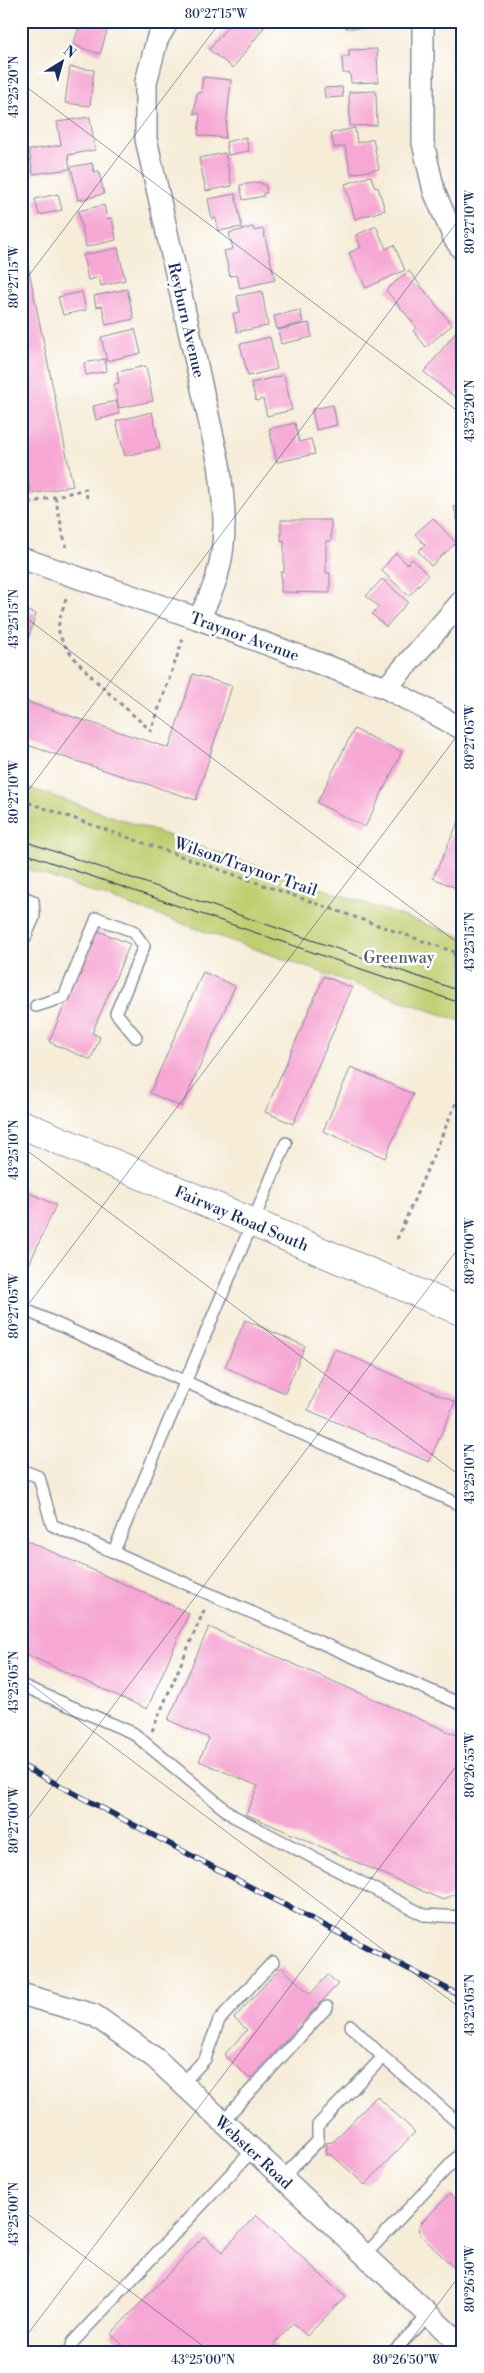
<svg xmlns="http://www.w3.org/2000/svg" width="484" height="2373" font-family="'Libre Bodoni',serif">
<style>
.green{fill:#c1ce70;stroke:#6e7e67}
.building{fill:#f6a7d3}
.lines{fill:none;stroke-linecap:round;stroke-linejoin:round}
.lane-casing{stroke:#888e9b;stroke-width:14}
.street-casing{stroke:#888e9b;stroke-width:24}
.secondary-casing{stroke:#888e9b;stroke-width:30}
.path{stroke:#888e9b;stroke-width:3;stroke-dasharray:4 4;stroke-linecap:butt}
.lane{stroke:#fff;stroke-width:11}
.street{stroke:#fff;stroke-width:21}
.secondary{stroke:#fff;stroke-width:28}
.tram{stroke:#1b2f5e;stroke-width:1}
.rail-casing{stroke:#1b2f5e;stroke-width:5.5}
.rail{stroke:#fff;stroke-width:4;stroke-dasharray:11;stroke-linecap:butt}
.ticks{fill:none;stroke:#1b2f5e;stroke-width:1;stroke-opacity:0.45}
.labels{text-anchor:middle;stroke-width:5;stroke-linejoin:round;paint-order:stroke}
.street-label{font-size:16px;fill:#1b2f5e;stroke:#fff}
.park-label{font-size:16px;fill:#4d5f63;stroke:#fff}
.neatline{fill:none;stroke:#1b2f5e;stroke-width:2}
.ticks-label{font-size:12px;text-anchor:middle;fill:#1b2f5e}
</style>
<rect width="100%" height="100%" fill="#fff"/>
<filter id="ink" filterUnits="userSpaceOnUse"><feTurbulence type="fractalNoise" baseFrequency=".02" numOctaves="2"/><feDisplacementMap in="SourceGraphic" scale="10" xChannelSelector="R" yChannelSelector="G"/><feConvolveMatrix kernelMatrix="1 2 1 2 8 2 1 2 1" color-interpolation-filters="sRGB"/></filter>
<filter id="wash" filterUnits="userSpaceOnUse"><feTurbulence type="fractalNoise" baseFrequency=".0096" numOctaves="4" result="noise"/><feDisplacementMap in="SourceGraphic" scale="20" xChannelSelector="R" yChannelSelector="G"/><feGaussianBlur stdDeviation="1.12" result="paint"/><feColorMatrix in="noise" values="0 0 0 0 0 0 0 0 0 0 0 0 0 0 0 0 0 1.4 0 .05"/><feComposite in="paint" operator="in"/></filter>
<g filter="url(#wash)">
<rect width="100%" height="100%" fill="#f6ecd8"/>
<path class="green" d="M 21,785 L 463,937 L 463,1022 L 21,867 Z"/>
<g id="blocks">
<path class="building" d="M 81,21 L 110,21 L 100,54 L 73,45 Z
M 232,21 L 259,21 L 265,26 L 233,68 L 209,50 Z
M 346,21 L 372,21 L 372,28 L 346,28 Z
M 377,49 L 378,82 L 351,83 L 350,73 L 343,73 L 342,57 L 349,57 L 349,50 Z
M 70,67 L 94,70 L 90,106 L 65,103 Z
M 203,77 L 231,80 L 225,138 L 198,135 L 200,114 L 194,114 L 197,92 L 201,93 Z
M 342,87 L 343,97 L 325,98 L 324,88 Z
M 376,91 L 377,125 L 350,126 L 349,92 Z
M 90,117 L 95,150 L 68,155 L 70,169 L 33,174 L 29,150 L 61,145 L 57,122 Z
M 355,128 L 357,143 L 373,139 L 379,169 L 351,174 L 345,146 L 334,148 L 331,133 Z
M 246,137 L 249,151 L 228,155 L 226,142 Z
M 225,153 L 232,186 L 206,191 L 199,158 Z
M 92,163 L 94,172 L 99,171 L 104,194 L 78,200 L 71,167 Z
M 371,176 L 375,188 L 378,187 L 385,210 L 355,219 L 345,184 Z
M 260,182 L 261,184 L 265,184 L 267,193 L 263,193 L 264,196 L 243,200 L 240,185 Z
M 58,194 L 62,210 L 39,215 L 35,199 Z
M 235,194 L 242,227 L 218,231 L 216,218 L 212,219 L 208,199 Z
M 104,205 L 107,219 L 112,218 L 116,240 L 86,247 L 78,211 Z
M 376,226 L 386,249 L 394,245 L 405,270 L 366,288 L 349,253 L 361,247 L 356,235 Z
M 253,227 L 254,231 L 263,229 L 275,280 L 240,288 L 237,275 L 230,276 L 224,251 L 233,249 L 229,233 Z
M 118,248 L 125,280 L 101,286 L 99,277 L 88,280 L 83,255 Z
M 28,266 L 73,486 L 31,494 L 21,449 L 21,267 Z
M 409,271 L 452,325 L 426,347 L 413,331 L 417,328 L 386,290 Z
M 127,289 L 134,319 L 106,325 L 102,306 L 96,307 L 94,296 Z
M 262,291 L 268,326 L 237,332 L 233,313 L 240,312 L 237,296 Z
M 82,292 L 86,310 L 63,315 L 58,297 Z
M 300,310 L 303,323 L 277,329 L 274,316 Z
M 309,323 L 312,337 L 281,344 L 278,330 Z
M 135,329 L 141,353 L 107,361 L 101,337 Z
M 456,332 L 463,337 L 463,360 L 461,363 L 463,364 L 463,388 L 455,397 L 424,372 Z
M 270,337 L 277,369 L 248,376 L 240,344 Z
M 105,359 L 107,371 L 86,375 L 84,363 Z
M 146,366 L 153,401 L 119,408 L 114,384 L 119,383 L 117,372 Z
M 284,375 L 292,410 L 267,416 L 263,399 L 256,401 L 251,383 Z
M 116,401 L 119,414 L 96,420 L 93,406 Z
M 333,405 L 337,425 L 316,430 L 312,409 Z
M 152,412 L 160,448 L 125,456 L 116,421 Z
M 295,423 L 299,442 L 311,439 L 315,454 L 277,462 L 269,429 Z
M 463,505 L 463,537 L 462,537 L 454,507 Z
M 433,518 L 456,543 L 431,566 L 418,551 L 425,545 L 415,534 Z
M 281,520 L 331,520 L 331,541 L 326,541 L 326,573 L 330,573 L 330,593 L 281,592 L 281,572 L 284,572 L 284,540 L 281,541 Z
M 396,553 L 407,564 L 412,559 L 428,575 L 409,596 L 381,570 Z
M 382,579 L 408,602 L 386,627 L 372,614 L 379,607 L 366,596 Z
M 21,609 L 36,614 L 22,659 L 21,659 Z
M 193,674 L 232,686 L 196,800 L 21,743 L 21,700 L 169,748 Z
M 354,729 L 402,752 L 365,827 L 317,803 Z
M 463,812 L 463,891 L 433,878 Z
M 96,930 L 130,944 L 92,1033 L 100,1037 L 91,1060 L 49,1042 Z
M 203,972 L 235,986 L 182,1107 L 150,1093 Z
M 324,976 L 352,988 L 293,1124 L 265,1112 Z
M 351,1067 L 413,1094 L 385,1158 L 323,1131 Z
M 21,1189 L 56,1205 L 21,1282 Z
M 245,1320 L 305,1346 L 285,1393 L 225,1367 Z
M 335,1349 L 455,1402 L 429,1462 L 308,1410 Z
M 21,1538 L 189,1613 L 147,1709 L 21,1652 Z
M 209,1627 L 463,1738 L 463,1890 L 443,1900 L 246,1814 L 258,1786 L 199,1761 L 209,1738 L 168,1720 Z
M 281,1967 L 310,1994 L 328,1975 L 338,1984 L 250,2079 L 224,2055 L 247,2030 L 234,2018 Z
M 377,2096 L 415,2132 L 365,2185 L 332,2155 L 327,2155 L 326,2143 L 333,2142 Z
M 450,2194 L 463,2207 L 463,2276 L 420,2235 L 419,2225 Z
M 256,2215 L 345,2297 L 307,2336 L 293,2323 L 274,2344 L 282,2352 L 130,2352 L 111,2334 L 204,2236 L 222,2252 Z"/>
</g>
</g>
<g filter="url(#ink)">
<use href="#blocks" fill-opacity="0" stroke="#888e9b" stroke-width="1"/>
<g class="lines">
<g class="lane-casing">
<path id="lane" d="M 21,896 L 33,901 L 34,917 L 21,947
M 36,1006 L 64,997 L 97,918 L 133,931 L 144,946 L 116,1013 L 136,1037
M 21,1308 L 463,1506
M 21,1470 L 39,1477 L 52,1525 L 463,1705
M 114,1551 L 286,1143
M 21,1685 L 133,1733 L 233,1816 L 424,1915 L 463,1917
M 351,2026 L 383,2057
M 182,2084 L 205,2059 L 219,2020 L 273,1962
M 222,2122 L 327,2007
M 282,2178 L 318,2141 L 318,2125 L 383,2057 L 463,2127
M 21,2247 L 21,2251
M 365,2255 L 463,2151
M 70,2352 L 73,2342 L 252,2151
M 393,2352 L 429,2315"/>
</g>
<g class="street-casing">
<path id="street" d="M 168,21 L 157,40 L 146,82 L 146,139 L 219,464 C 224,501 228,539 217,576 C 213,591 205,605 199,619
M 423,21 L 423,143 L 434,191 L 454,238 L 463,251
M 21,558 L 199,619 L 386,688 L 463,729
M 386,688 L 463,600
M 21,1994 L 94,2015 L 155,2058 L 463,2347"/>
</g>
<g class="secondary-casing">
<path id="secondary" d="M 21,1124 L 463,1312"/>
</g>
<path class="path" d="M 55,497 L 66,547
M 21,505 L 86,489 L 87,499
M 66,599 C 63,609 57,622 59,632 C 64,658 130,711 151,731 L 183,639
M 21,800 L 463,955
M 454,952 L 455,962 L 463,965
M 397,1239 L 463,1087
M 152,1731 L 205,1608"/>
<use href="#lane" class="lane"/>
<use href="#street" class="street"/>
<use href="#secondary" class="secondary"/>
<path class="tram" d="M 21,840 L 463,992
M 21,852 L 463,1004"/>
<g class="rail-casing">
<path id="rail" d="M 21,1765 L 275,1900 L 463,1997"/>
</g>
<use href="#rail" class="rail"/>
</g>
</g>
<path class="ticks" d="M 21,83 L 463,415M 21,286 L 221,21M 21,614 L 463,947M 21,800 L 463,214M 21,1146 L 463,1478M 21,1314 L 463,728M 21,1677 L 463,2010M 21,1828 L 463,1242M 21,2209 L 211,2352M 21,2343 L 463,1757M 402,2352 L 463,2271"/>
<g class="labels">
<g class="street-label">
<text transform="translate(187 320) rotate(77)" y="6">Reyburn Avenue</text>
<text transform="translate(245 636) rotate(20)" y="6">Traynor Avenue</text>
<text transform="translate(246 866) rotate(19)" y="6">Wilson/Traynor Trail</text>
<text transform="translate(242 1218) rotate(23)" y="6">Fairway Road South</text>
<text transform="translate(254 2152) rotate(43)" y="6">Webster Road</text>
</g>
<g class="park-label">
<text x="399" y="963">Greenway</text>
</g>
</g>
<rect width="484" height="2373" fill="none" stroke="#fff" stroke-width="55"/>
<g transform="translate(62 62) rotate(37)" stroke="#ffffff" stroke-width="4" paint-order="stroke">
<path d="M0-4L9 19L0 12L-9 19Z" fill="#1b2f5e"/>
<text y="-8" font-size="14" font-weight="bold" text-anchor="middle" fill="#1b2f5e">N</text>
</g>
<rect x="28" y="28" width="428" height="2318" class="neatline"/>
<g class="ticks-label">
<text x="216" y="18">80°27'15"W</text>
<text transform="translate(14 87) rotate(-90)" y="4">43°25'20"N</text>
<text transform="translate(470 222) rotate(-90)" y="4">80°27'10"W</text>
<text transform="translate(14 277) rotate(-90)" y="4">80°27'15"W</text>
<text transform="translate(470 411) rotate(-90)" y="4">43°25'20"N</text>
<text transform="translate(14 619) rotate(-90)" y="4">43°25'15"N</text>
<text transform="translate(470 737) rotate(-90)" y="4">80°27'05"W</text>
<text transform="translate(14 792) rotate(-90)" y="4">80°27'10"W</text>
<text transform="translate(470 942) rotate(-90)" y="4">43°25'15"N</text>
<text transform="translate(14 1150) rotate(-90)" y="4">43°25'10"N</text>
<text transform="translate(470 1251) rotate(-90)" y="4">80°27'00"W</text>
<text transform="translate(14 1306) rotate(-90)" y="4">80°27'05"W</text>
<text transform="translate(470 1474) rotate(-90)" y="4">43°25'10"N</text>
<text transform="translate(14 1682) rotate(-90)" y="4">43°25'05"N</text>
<text transform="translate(470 1765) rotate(-90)" y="4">80°26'55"W</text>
<text transform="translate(14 1820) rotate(-90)" y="4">80°27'00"W</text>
<text transform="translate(470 2005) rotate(-90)" y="4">43°25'05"N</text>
<text transform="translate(14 2214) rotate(-90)" y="4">43°25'00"N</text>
<text transform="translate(470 2279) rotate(-90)" y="4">80°26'50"W</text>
<text x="203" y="2364">43°25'00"N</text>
<text x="406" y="2364">80°26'50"W</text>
</g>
</svg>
